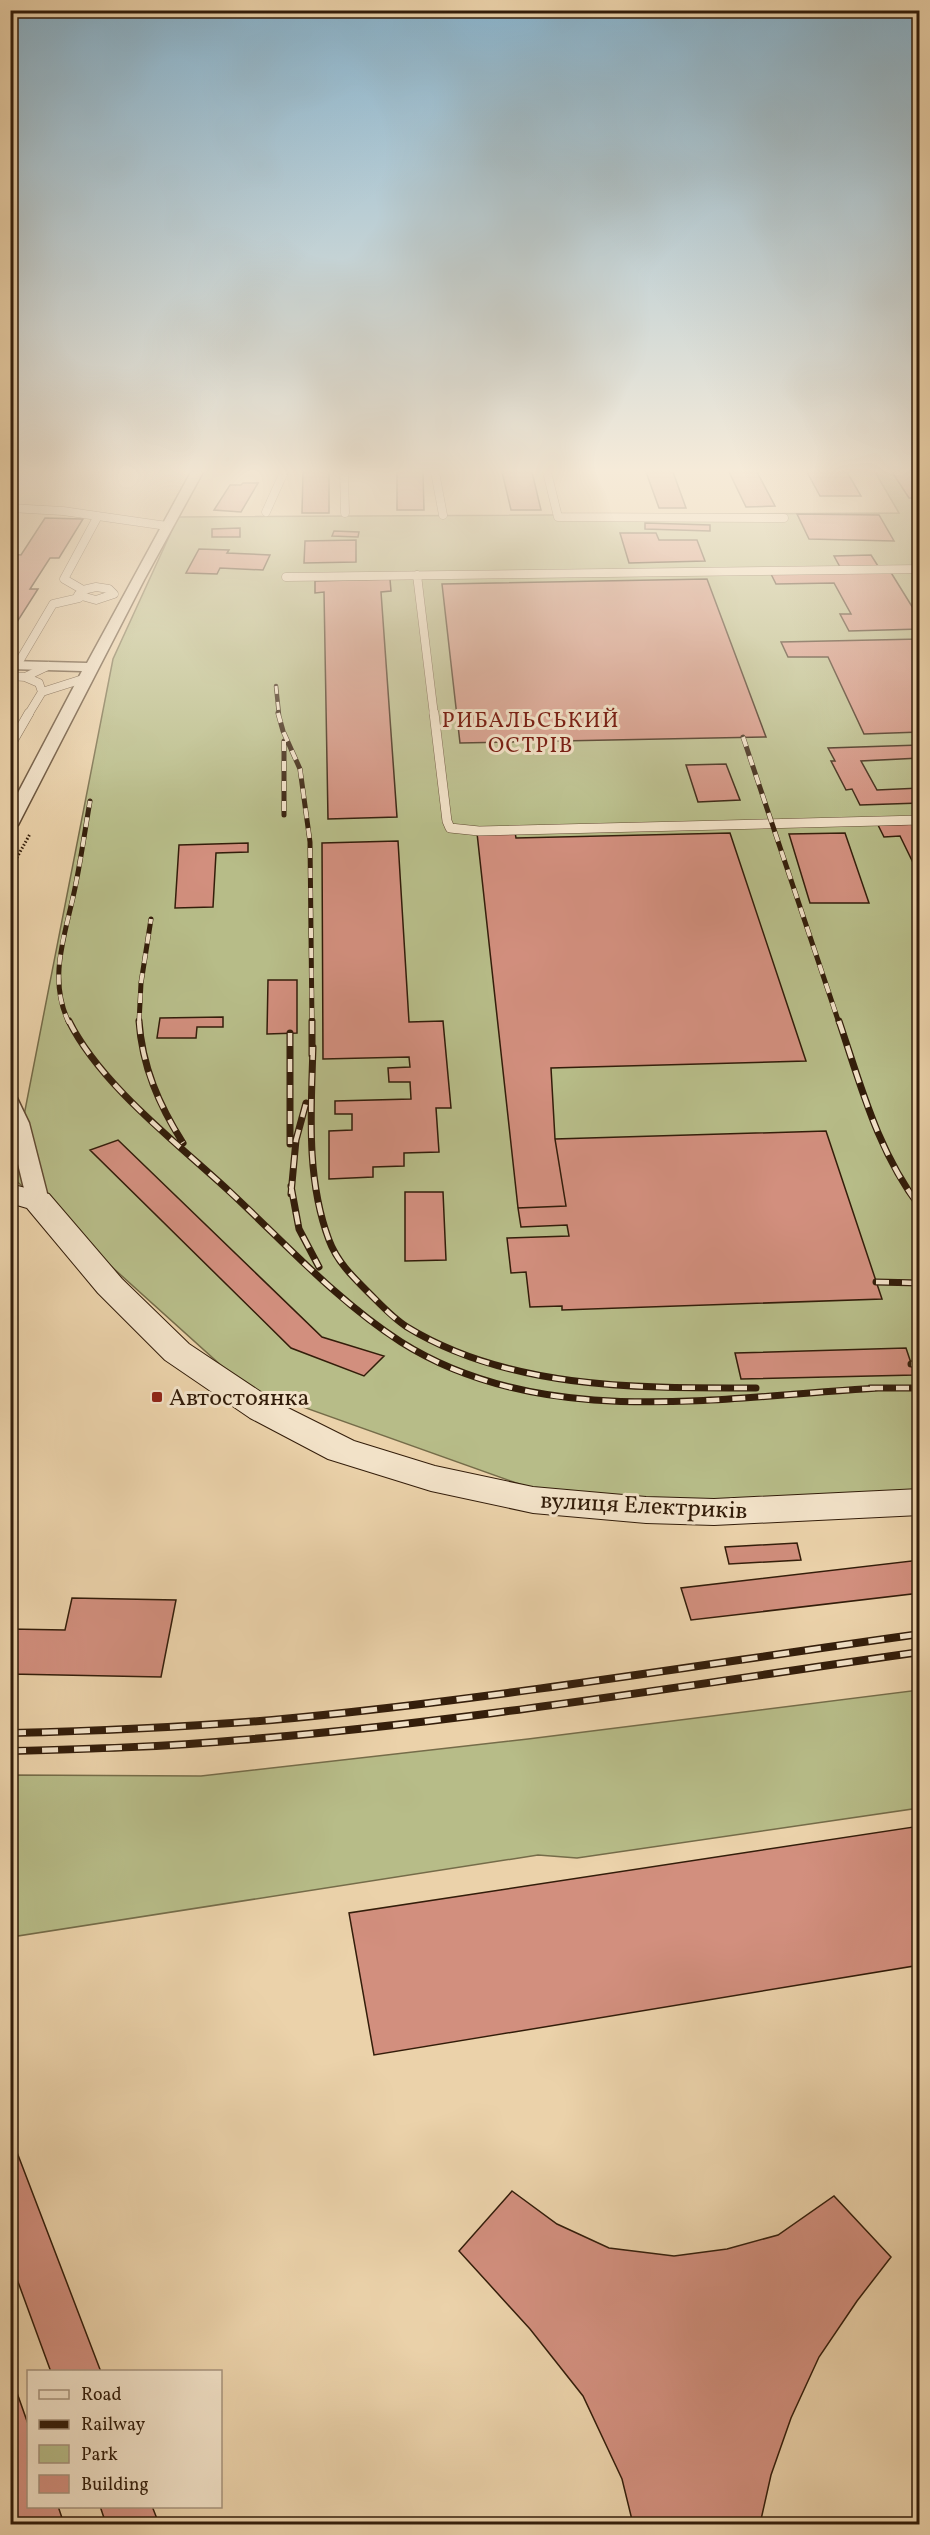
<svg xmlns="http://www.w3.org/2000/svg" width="930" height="2535" font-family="Vollkorn,serif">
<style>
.green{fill:#b7bc88;stroke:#756c49;stroke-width:1.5}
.building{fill:#d28f7e;stroke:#331d0a;stroke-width:1.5}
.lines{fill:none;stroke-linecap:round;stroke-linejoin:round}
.lane-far1-casing{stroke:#614a32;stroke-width:9}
.lane-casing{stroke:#614a32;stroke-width:10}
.street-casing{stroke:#614a32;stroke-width:3}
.secondary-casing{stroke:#331d0a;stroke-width:2}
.path{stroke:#331d0a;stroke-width:3;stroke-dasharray:1.5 2;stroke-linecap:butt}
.lane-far1{stroke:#f2e2c8;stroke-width:8}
.lane{stroke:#f2e2c8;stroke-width:9}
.street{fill:#f2e2c8;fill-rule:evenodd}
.secondary{fill:#f2e2c8;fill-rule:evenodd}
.rail-far3-casing{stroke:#331d0a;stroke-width:4.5}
.rail-far2-casing{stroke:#331d0a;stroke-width:5}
.rail-far1-casing{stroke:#331d0a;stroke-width:7}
.rail-casing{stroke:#331d0a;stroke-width:8}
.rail-far3{stroke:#f2e2c8;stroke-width:3;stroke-dasharray:8;stroke-linecap:butt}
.rail-far2{stroke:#f2e2c8;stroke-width:4;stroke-dasharray:10;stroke-linecap:butt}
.rail-far1{stroke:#f2e2c8;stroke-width:4.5;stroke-dasharray:13;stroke-linecap:butt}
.rail{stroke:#f2e2c8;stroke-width:5;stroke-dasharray:16;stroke-linecap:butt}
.poi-dot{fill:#8f2418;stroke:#f2e2c8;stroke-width:2}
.labels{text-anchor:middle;stroke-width:6;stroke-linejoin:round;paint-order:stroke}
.far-quarter-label{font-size:22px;letter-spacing:1.5px;fill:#7a1f14;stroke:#f2e2c8}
.poi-label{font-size:24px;fill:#331d0a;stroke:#f2e2c8;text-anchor:start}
.street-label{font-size:24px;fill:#331d0a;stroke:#f2e2c8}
</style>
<rect width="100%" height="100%" fill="#ebd2aa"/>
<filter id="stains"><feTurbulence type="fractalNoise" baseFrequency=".00333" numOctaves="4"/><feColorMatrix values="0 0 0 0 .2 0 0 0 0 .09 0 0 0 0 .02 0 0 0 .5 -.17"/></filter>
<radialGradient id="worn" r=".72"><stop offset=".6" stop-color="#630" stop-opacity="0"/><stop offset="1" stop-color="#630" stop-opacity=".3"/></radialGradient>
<path class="green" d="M 875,472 L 919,472 L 919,1498 L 581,1506 L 244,1386 L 12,1177 L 113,659 L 178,517 L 899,513 Z
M 919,1690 L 919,1808 L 577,1858 L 538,1855 L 11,1937 L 11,1775 L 201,1776 L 528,1739 Z"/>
<path class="building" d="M 303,472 L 329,472 L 329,513 L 302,513 Z
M 397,472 L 423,472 L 424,510 L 397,510 Z
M 502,472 L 532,472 L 541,510 L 511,510 Z
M 646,472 L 673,472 L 686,508 L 659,508 Z
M 729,472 L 757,472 L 775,506 L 746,507 Z
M 807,472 L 847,472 L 861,496 L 820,496 Z
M 892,472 L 920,472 L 920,498 L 909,498 Z
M 243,483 L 258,483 L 241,512 L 214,510 L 230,485 L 241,485 Z
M 797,514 L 879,515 L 894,541 L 809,539 Z
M 45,518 L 83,519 L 59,558 L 50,558 L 30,589 L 38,589 L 10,633 L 10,554 L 21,555 Z
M 645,523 L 710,525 L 710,531 L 645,529 Z
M 240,528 L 240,537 L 212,537 L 212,529 Z
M 334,531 L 359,532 L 358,537 L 332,536 Z
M 620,533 L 656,533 L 659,540 L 697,540 L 705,561 L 629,563 Z
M 356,540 L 356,562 L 304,563 L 305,541 Z
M 199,549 L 229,550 L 227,553 L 270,555 L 263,570 L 220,568 L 217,574 L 186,573 Z
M 871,555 L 878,566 L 840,567 L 834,556 Z
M 890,571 L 916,613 L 920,613 L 920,629 L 849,631 L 840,614 L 851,614 L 834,583 L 776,584 L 771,574 Z
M 390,579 L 391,591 L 381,592 L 397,817 L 328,819 L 324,592 L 315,593 L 315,581 Z
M 707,579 L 766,737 L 460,743 L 442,584 Z
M 920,639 L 920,732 L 864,734 L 828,657 L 788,657 L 781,642 Z
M 920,745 L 920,758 L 861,761 L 877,790 L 920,788 L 920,803 L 860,805 L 852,789 L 846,790 L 831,761 L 835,761 L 828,748 Z
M 726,764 L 740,800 L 698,802 L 686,765 Z
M 920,824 L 920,877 L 900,836 L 884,837 L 878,825 Z
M 515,832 L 516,838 L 730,833 L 806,1061 L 551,1068 L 555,1139 L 566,1206 L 518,1208 L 477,833 Z
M 845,833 L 869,903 L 810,903 L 789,834 Z
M 398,841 L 409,1022 L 443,1021 L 451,1108 L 436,1108 L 439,1152 L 404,1153 L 404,1166 L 373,1167 L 373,1177 L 329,1179 L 329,1131 L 352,1130 L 352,1114 L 335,1114 L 335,1101 L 411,1099 L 410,1082 L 389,1082 L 388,1068 L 410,1067 L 409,1057 L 323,1059 L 322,843 Z
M 248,843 L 248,852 L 216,853 L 213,907 L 175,908 L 179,845 Z
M 268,980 L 297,980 L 297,1033 L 267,1034 Z
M 223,1017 L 223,1027 L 197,1027 L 196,1038 L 157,1038 L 160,1018 Z
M 826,1131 L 882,1299 L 562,1310 L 562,1306 L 530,1307 L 526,1272 L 511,1273 L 507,1238 L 569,1236 L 567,1225 L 521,1227 L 518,1208 L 566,1206 L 555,1139 Z
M 118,1140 L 322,1337 L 384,1356 L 364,1376 L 291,1348 L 90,1150 Z
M 405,1192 L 443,1192 L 446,1260 L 405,1261 Z
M 906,1348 L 915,1375 L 741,1379 L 735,1353 Z
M 797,1543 L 801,1560 L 729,1564 L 725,1547 Z
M 920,1560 L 920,1593 L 691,1620 L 681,1588 Z
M 72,1598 L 176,1600 L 161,1677 L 10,1674 L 10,1629 L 65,1630 Z
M 920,1826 L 920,1965 L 374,2055 L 349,1913 Z
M 10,2134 L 101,2372 L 51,2372 L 10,2260 Z
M 512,2191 L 557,2224 L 609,2248 L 674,2256 L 727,2249 L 778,2235 L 834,2196 L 891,2257 L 857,2301 L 819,2357 L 791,2418 L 771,2475 L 760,2524 L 633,2524 L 622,2479 L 583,2396 L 530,2329 L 459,2251 Z
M 10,2373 L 28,2424 L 28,2506 L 58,2506 L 64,2524 L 15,2524 L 10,2512 Z
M 100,2506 L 152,2506 L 159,2524 L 106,2524 Z"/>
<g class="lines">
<g class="lane-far1-casing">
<path id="lane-far1" d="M 344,472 L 345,513
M 435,472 L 443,515
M 547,472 L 558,517 L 784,518
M 10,508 L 63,511 L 167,526
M 266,512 L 284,472
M 417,575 L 434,715
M 286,577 L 920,569
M 96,587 L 109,589 L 114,594 L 96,600 L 78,595 L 83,590 Z
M 83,590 L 64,579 L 98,516
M 17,665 L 53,604 L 79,598
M 10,676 L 25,677
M 42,692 L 86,678
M 28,715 L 42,692 L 39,683 L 25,677 L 48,666"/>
</g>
<g class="lane-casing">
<path id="lane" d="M 434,713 L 447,821 L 450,828 L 479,831 L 920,820
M 10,746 L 29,713"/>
</g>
<g class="street-casing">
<path id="street" d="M 191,472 L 203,472 L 144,580 L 18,825 L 10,830 L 10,808 L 82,671 L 10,669 L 10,661 L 87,663 Z
M 10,1096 L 17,1098 L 29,1123 L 49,1201 L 46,1206 L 38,1207 L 30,1206 L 27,1201 L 10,1131 Z"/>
</g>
<g class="secondary-casing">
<path id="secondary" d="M 10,1184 L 49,1194 L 122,1279 L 189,1344 L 276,1402 L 354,1441 L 435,1466 L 533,1487 L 646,1497 L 714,1499 L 920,1489 L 920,1515 L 714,1525 L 646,1523 L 533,1513 L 431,1491 L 328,1459 L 250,1418 L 165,1360 L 98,1293 L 27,1208 L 10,1203 Z"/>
</g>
<path class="path" d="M 10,870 L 30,834"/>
<use href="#lane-far1" class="lane-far1"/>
<use href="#lane" class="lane"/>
<use href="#street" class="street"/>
<use href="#secondary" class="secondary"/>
<g class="rail-far3-casing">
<path id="rail-far3" d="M 276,686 L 279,715"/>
</g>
<g class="rail-far2-casing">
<path id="rail-far2" d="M 278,713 L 283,731 L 300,769 L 310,842 L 312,1023
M 743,737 L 839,1023
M 284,741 L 284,815
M 69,1023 C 47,978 66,933 75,888 C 81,859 85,830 90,801
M 139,1023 L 141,983 L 151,919"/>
</g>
<g class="rail-far1-casing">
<path id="rail-far1" d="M 69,1021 C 100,1084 177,1143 229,1191 C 284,1242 337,1301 401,1342 C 542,1431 721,1397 878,1388
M 139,1021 C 142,1066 159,1105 183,1143
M 312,1021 L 312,1055
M 839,1021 C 861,1086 878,1152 920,1207
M 290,1033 L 290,1144
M 313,1047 C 311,1111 306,1179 329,1240 C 337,1262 354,1278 370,1294 C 382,1306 393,1318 407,1327 C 510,1390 640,1388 756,1388
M 291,1186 L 299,1229 L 319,1267
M 291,1194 L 296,1140 L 306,1103
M 876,1282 L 920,1283
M 911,1364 L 920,1364
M 870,1388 L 920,1388"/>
</g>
<g class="rail-casing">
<path id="rail" d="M 10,1733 C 97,1731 185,1727 272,1720 C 489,1700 704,1664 920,1634
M 10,1751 C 87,1749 163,1747 240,1740 C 468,1722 694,1684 920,1652"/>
</g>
<use href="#rail-far3" class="rail-far3"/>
<use href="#rail-far2" class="rail-far2"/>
<use href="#rail-far1" class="rail-far1"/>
<use href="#rail" class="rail"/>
</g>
<linearGradient id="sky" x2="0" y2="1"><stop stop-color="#88b5d0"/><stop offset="0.57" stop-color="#f6ebd9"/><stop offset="1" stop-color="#f6ebd9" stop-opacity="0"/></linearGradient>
<rect width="930" height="826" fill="url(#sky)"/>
<rect class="poi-dot" x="151" y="1391" width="12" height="12" rx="3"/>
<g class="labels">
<g class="far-quarter-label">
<text x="531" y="727">РИБАЛЬСЬКИЙ<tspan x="531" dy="25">ОСТРІВ</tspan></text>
</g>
<g class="poi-label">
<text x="169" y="1405">Автостоянка</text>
</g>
<g class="street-label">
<text transform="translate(644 1505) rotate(3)" y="8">вулиця Електриків</text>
</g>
</g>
<rect width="930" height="2535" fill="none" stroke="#ebd2aa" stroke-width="36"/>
<rect x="12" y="12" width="906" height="2511" fill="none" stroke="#331d0a" stroke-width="3"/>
<rect x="18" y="18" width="894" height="2499" fill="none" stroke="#331d0a" stroke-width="1.5"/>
<rect x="27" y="2370" width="195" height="138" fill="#f2e2c8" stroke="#a6937c" stroke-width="1.5"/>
<rect x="39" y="2390" width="30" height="9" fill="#f2e2c8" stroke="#a6937c" stroke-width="1.5"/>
<text x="81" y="2400" font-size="18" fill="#331d0a">Road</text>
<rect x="39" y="2420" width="30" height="9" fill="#331d0a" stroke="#a6937c" stroke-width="1.5"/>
<text x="81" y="2430" font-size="18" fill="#331d0a">Railway</text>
<rect x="39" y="2445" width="30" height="18" fill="#b7bc88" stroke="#a6937c" stroke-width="1.5"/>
<text x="81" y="2460" font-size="18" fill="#331d0a">Park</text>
<rect x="39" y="2475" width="30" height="18" fill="#d28f7e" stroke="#a6937c" stroke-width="1.5"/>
<text x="81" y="2490" font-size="18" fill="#331d0a">Building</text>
<rect width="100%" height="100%" filter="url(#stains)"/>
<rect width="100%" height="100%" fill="url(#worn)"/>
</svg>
